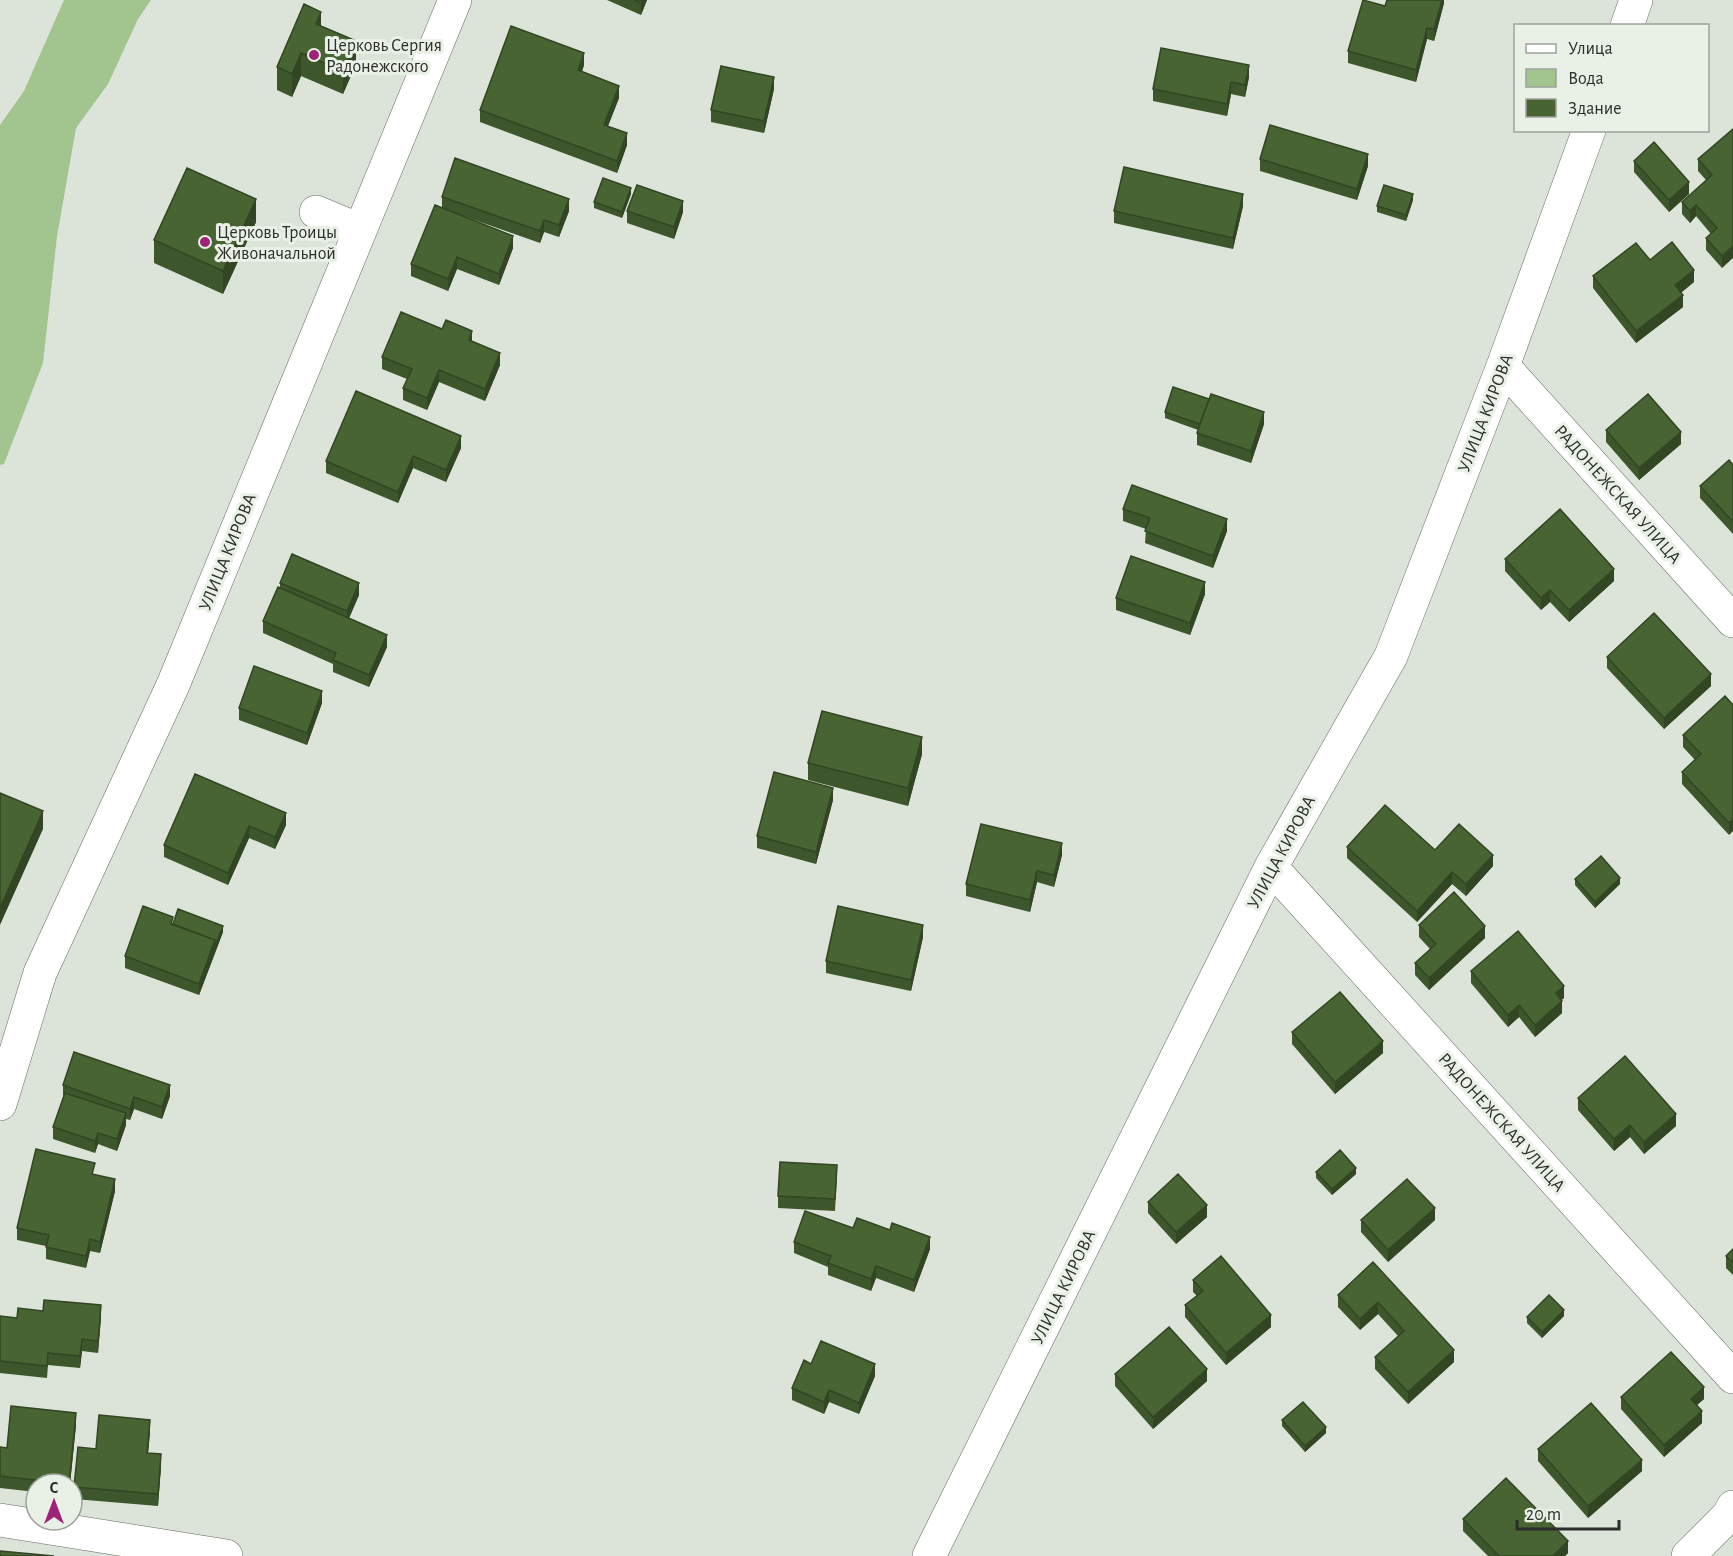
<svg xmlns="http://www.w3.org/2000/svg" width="1733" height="1556" font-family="'Alegreya Sans',sans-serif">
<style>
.water{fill:#a2c48e}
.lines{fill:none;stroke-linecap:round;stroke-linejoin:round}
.minor-casing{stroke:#666c63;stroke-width:34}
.minor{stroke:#fff;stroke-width:33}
.wall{fill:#3d562b}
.shaded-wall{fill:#324623}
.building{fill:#476432;stroke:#324623;stroke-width:1.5}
.poi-dot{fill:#9e2277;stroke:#e9f0e6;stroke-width:2}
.labels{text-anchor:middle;stroke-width:6;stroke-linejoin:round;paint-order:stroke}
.poi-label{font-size:18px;fill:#2c2e2b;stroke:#e9f0e6;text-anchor:start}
.street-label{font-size:18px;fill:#2c2e2b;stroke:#e9f0e6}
</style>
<rect width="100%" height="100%" fill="#dce3d8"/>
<path class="water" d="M 64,0 L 151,0 L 138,19 L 108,84 L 76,128 L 57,236 L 43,363 L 4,464 L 0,465 L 0,125 L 24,91 Z"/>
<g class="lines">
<g class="minor-casing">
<path id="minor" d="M 1627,26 L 1636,0
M 316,212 L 359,230
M 1503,366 L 1733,621
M 1271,867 L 1733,1377
M 0,1104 L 40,973 L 173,685 L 455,0
M 0,1520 L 226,1556
M 929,1556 L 1271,867 L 1391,656 L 1503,366 L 1589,130
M 1688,1556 L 1729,1515 L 1733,1507"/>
</g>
<use href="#minor" class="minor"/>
</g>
<path class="wall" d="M 607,0 L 647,0 L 641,15 Z
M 1444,0 L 1444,3 L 1434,41 L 1427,39 L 1416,82 L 1348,63 L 1348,51 L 1385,6 Z
M 321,26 L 356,64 L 343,94 L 301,76 L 292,97 L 277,90 L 277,67 Z
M 584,65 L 582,72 L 619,98 L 608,126 L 627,145 L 617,173 L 480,122 L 480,110 Z
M 1249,77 L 1245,97 L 1231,94 L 1227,116 L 1153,101 L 1153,89 Z
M 774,89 L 764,133 L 711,122 L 711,110 Z
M 1733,129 L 1722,268 L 1706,250 L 1706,238 L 1711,234 L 1696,216 L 1690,223 L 1682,214 L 1682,202 L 1706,180 L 1698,171 L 1698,159 Z
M 1260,159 L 1368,166 L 1357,200 L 1260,171 Z
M 1634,161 L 1689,194 L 1669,212 L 1634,172 Z
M 631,194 L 622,218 L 594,208 L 594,202 Z
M 442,197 L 569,211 L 559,237 L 544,232 L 540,243 L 452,212 L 513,248 L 499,285 L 457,269 L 448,291 L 411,276 L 411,264 L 442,208 Z
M 1413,200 L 1406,221 L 1377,212 L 1377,206 Z
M 1243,206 L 1233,249 L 1114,223 L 1114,211 Z
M 627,211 L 683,212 L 674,239 L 627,223 Z
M 256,222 L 223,294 L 154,263 L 154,240 Z
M 1650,260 L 1694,282 L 1681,293 L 1683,307 L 1636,343 L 1593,288 L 1593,276 Z
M 472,342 L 500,365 L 485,401 L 439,382 L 427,410 L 403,400 L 403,388 L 407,379 L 382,369 L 382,357 Z
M 1165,412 L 1264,424 L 1251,463 L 1197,445 L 1197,433 L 1198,430 L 1165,418 Z
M 1606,430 L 1681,444 L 1639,480 L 1606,442 Z
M 461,448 L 446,482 L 413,468 L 398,503 L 326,473 L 326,461 Z
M 1733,465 L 1733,534 L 1700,498 L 1700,486 Z
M 1123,509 L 1227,531 L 1213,568 L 1145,543 L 1146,529 L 1123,521 Z
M 1505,559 L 1614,581 L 1569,622 L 1550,602 L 1541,610 L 1505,571 Z
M 280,583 L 359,595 L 349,618 L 387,647 L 369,687 L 333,672 L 333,664 L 263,633 L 263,621 L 280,588 Z
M 1205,594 L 1190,635 L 1116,610 L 1116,598 Z
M 1607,657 L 1711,686 L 1664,729 L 1607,668 Z
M 322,703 L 307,745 L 239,720 L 239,708 Z
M 1733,705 L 1729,835 L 1682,784 L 1682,772 L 1695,760 L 1683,747 L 1683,735 Z
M 922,754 L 908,806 L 808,780 L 808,763 Z
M 833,800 L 816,864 L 757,848 L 757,836 Z
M 286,813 L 286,825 L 275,849 L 249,838 L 228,885 L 164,857 L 164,845 Z
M 1347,847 L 1435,850 L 1493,866 L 1466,896 L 1452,884 L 1417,922 L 1347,858 Z
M 1062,855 L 1054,887 L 1037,882 L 1030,912 L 966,896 L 966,884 Z
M 1575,879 L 1620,884 L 1595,908 L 1575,885 Z
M 173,923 L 223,932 L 199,995 L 125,968 L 125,956 Z
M 1419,925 L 1485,938 L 1429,990 L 1415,975 L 1415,963 L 1430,949 L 1419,937 Z
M 923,937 L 911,991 L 826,973 L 826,961 Z
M 1471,971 L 1564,998 L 1561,1000 L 1562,1013 L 1535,1037 L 1519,1017 L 1508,1027 L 1471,983 Z
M 1292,1032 L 1383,1053 L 1335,1094 L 1292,1044 Z
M 63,1085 L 170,1096 L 162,1119 L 134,1109 L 130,1120 L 126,1119 L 126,1125 L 117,1151 L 98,1144 L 95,1153 L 53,1139 L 53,1127 L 63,1097 Z
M 1578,1098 L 1676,1126 L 1644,1154 L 1630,1137 L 1614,1151 L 1578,1110 Z
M 1316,1172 L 1356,1174 L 1332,1195 L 1316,1178 Z
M 95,1174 L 115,1191 L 100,1253 L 90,1251 L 86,1268 L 46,1259 L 46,1246 L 17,1240 L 17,1228 Z
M 837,1176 L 835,1211 L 778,1208 L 778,1196 Z
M 1148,1202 L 1207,1217 L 1176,1244 L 1148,1213 Z
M 1361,1220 L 1435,1220 L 1388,1262 L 1361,1232 Z
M 853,1228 L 930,1249 L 914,1292 L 876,1278 L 871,1291 L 828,1275 L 828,1267 L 794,1253 L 794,1242 Z
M 1733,1249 L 1733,1275 L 1726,1268 L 1726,1256 Z
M 1373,1262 L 1454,1362 L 1408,1404 L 1375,1369 L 1375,1357 L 1398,1336 L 1378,1314 L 1360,1330 L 1338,1307 L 1338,1295 Z
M 1193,1280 L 1271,1327 L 1226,1365 L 1185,1317 L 1185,1305 L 1197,1296 L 1193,1292 Z
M 0,1316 L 17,1318 L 101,1317 L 98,1353 L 82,1351 L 80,1368 L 48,1365 L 47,1378 L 0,1373 Z
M 1564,1316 L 1542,1338 L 1527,1323 L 1527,1317 Z
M 811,1364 L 875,1376 L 859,1414 L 829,1402 L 824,1414 L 792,1400 L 792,1388 Z
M 1115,1374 L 1207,1381 L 1153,1429 L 1115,1386 Z
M 1621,1397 L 1704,1399 L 1697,1405 L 1702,1423 L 1664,1457 L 1621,1409 Z
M 1282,1420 L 1326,1433 L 1305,1452 L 1282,1426 Z
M 76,1425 L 70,1484 L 36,1484 L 36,1492 L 0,1488 L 0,1447 L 7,1448 Z
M 150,1432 L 148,1453 L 161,1466 L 158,1506 L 74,1499 L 74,1487 L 96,1449 Z
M 1538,1449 L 1642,1471 L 1588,1518 L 1538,1461 Z
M 1463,1519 L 1568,1553 L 1565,1556 L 1488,1556 L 1463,1531 Z"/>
<path class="shaded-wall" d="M 642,0 L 647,0 L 641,15 L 641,3 Z
M 1442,0 L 1444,0 L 1444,3 L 1434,41 L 1434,29 Z
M 321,12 L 321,34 L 316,24 Z
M 1427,28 L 1427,39 L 1416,82 L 1416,70 Z
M 356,41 L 356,64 L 343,94 L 343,71 Z
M 301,53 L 301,76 L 292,97 L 292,74 Z
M 584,53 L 584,65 L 578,82 L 578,70 Z
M 1249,65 L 1249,77 L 1245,97 L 1245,85 Z
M 774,77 L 774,89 L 764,133 L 764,121 Z
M 1231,82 L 1231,94 L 1227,116 L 1227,104 Z
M 619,86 L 619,98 L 604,136 L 604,125 Z
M 627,133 L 627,145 L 617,173 L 617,161 Z
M 1368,154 L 1368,166 L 1357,200 L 1357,189 Z
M 1689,182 L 1689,194 L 1669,212 L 1669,200 Z
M 631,188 L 631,194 L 622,218 L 622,212 Z
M 1243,194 L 1243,206 L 1233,249 L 1233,238 Z
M 1413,194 L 1413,200 L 1406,221 L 1406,215 Z
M 256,199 L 256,222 L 223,294 L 223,271 Z
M 569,199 L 569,211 L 559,237 L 559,225 Z
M 683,201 L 683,212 L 674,239 L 674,227 Z
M 1696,205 L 1696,216 L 1690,223 L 1690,211 Z
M 544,220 L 544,232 L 540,243 L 540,231 Z
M 513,236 L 513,248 L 499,285 L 499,274 Z
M 1733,246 L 1733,258 L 1722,268 L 1722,256 Z
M 457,257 L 457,269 L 448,291 L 448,279 Z
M 1694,270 L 1694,282 L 1675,297 L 1675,285 Z
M 1683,295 L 1683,307 L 1636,343 L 1636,331 Z
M 472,331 L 472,343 L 469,340 Z
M 500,353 L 500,365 L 485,401 L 485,389 Z
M 439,370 L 439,382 L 427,410 L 427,398 Z
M 1264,412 L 1264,424 L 1251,463 L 1251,451 Z
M 1681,432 L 1681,444 L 1639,480 L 1639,468 Z
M 461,436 L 461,448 L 446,482 L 446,470 Z
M 413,456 L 413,468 L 398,503 L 398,492 Z
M 1227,519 L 1227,531 L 1213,568 L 1213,556 Z
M 1614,569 L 1614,581 L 1569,622 L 1569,610 Z
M 1205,582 L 1205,594 L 1190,635 L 1190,623 Z
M 359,583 L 359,595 L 347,623 L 347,611 Z
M 1550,590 L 1550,602 L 1541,610 L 1541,598 Z
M 387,635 L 387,647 L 369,687 L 369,675 Z
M 1711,674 L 1711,686 L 1664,729 L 1664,718 Z
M 322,691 L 322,703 L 307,745 L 307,733 Z
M 922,737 L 922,754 L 908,806 L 908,788 Z
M 833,788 L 833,800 L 816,864 L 816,852 Z
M 43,811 L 43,829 L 0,925 L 0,908 Z
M 286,813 L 286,825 L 275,849 L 275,837 Z
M 1733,819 L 1733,831 L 1729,835 L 1729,823 Z
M 249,826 L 249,838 L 228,885 L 228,873 Z
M 1062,843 L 1062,855 L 1054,887 L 1054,875 Z
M 1493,855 L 1493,866 L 1466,896 L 1466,884 Z
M 1037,871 L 1037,882 L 1030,912 L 1030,900 Z
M 1452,872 L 1452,884 L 1417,922 L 1417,911 Z
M 1620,878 L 1620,884 L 1595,908 L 1595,902 Z
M 923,925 L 923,937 L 911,991 L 911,980 Z
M 223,926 L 223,932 L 199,995 L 199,984 L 215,940 Z
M 1485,926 L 1485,938 L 1429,990 L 1429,978 Z
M 1564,986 L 1564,998 L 1556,1005 L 1556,993 Z
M 1562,1001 L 1562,1013 L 1535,1037 L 1535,1025 Z
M 1519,1005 L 1519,1017 L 1508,1027 L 1508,1015 Z
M 1383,1041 L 1383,1053 L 1335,1094 L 1335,1082 Z
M 170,1085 L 170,1096 L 162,1119 L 162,1107 Z
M 134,1097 L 134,1109 L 130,1120 L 130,1109 Z
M 126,1113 L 126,1125 L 117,1151 L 117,1139 Z
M 1676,1114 L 1676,1126 L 1644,1154 L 1644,1142 Z
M 1630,1125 L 1630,1137 L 1614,1151 L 1614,1139 Z
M 98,1133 L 98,1144 L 95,1153 L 95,1141 Z
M 1356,1168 L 1356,1174 L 1332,1195 L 1332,1189 Z
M 115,1179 L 115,1191 L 100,1253 L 100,1242 Z
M 1207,1205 L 1207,1217 L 1176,1244 L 1176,1232 Z
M 1435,1208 L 1435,1220 L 1388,1262 L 1388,1250 Z
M 930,1237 L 930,1249 L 914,1292 L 914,1280 Z
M 90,1239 L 90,1251 L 86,1268 L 86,1256 Z
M 876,1266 L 876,1278 L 871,1291 L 871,1279 Z
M 1378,1302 L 1378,1314 L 1360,1330 L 1360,1319 Z
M 101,1305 L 101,1317 L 98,1353 L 98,1341 Z
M 1564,1310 L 1564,1316 L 1542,1338 L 1542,1332 Z
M 1271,1315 L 1271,1327 L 1226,1365 L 1226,1353 Z
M 82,1339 L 82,1351 L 80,1368 L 80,1356 Z
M 1454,1350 L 1454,1362 L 1408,1404 L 1408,1392 Z
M 875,1364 L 875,1376 L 859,1414 L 859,1403 Z
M 1207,1369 L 1207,1381 L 1153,1429 L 1153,1417 Z
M 1704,1387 L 1704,1399 L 1691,1410 L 1691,1399 Z
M 829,1390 L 829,1402 L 824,1414 L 824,1402 Z
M 1702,1411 L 1702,1423 L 1664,1457 L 1664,1445 Z
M 76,1413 L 76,1425 L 70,1484 L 69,1484 Z
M 150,1420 L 150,1432 L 147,1465 L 147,1453 Z
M 1326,1427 L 1326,1433 L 1305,1452 L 1305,1446 Z
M 161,1454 L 161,1466 L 158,1506 L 158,1494 Z
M 1642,1460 L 1642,1471 L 1588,1518 L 1588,1506 Z
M 1568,1541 L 1568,1553 L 1565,1556 L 1553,1556 Z"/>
<path class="building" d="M 634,0 L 642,0 L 641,3 Z
M 1363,0 L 1385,6 L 1387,0 L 1442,0 L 1434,29 L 1427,28 L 1416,70 L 1348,51 Z
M 304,4 L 321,12 L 316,24 L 356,41 L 343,71 L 301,53 L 292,74 L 277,67 Z
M 511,26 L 584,53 L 578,70 L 619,86 L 604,125 L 627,133 L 617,161 L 480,110 Z
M 1161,48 L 1249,65 L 1245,85 L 1231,82 L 1227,104 L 1153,89 Z
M 721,66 L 774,77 L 764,121 L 711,110 Z
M 1270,125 L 1368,154 L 1357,189 L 1260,159 Z
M 1733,129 L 1733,246 L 1722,256 L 1706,238 L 1717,228 L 1696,205 L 1690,211 L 1682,202 L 1712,175 L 1698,159 Z
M 1654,142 L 1689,182 L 1669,200 L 1634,161 Z
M 455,158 L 569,199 L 559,225 L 544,220 L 540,231 L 442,197 Z
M 1124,167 L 1243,194 L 1233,238 L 1114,211 Z
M 187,168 L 256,199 L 223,271 L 154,240 Z
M 603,178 L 631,188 L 622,212 L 594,202 Z
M 637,185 L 683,201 L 674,227 L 627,211 Z
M 1384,185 L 1413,194 L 1406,215 L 1377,206 Z
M 435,205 L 513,236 L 499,274 L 457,257 L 448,279 L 411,264 Z
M 1672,242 L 1694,270 L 1675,285 L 1683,295 L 1636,331 L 1593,276 L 1636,243 L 1650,260 Z
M 401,312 L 442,329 L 446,320 L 472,331 L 469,340 L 500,353 L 485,389 L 439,370 L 427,398 L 403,388 L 412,369 L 382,357 Z
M 1173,387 L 1209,399 L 1200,424 L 1165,412 Z
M 356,391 L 461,436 L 446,470 L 413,456 L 398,492 L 326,461 Z
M 1211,394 L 1264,412 L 1251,451 L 1197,433 Z
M 1648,394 L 1681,432 L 1639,468 L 1606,430 Z
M 1729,460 L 1733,465 L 1733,522 L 1700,486 Z
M 1132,485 L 1227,519 L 1213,556 L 1145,531 L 1150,518 L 1123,509 Z
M 1560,509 L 1614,569 L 1569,610 L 1550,590 L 1541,598 L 1505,559 Z
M 292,554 L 359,583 L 347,611 L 280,583 Z
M 1131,556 L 1205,582 L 1190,623 L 1116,598 Z
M 278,587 L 387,635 L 369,675 L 333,660 L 336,653 L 263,621 Z
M 1654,613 L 1711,674 L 1664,718 L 1607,657 Z
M 254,666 L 322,691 L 307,733 L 239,708 Z
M 1725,696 L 1733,705 L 1733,819 L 1729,823 L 1682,772 L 1701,754 L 1683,735 Z
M 822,711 L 922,737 L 908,788 L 808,763 Z
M 774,772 L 833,788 L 816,852 L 757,836 Z
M 195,774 L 286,813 L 275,837 L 249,826 L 228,873 L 164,845 Z
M 0,793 L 43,811 L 0,908 Z
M 1385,805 L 1435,850 L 1459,824 L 1493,855 L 1466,884 L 1452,872 L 1417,911 L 1347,847 Z
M 981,824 L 1062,843 L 1054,875 L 1037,871 L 1030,900 L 966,884 Z
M 1601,856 L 1620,878 L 1595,902 L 1575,879 Z
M 1454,892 L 1485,926 L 1429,978 L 1415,963 L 1436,944 L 1419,925 Z
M 143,906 L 173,917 L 171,924 L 215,940 L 199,984 L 125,956 Z
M 838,906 L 923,925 L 911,980 L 826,961 Z
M 178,909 L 223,926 L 215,946 L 215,940 L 173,924 Z
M 1518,931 L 1564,986 L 1556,993 L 1562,1001 L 1535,1025 L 1519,1005 L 1508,1015 L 1471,971 Z
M 1340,992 L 1383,1041 L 1335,1082 L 1292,1032 Z
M 74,1052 L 170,1085 L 162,1107 L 134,1097 L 130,1109 L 63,1085 Z
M 1625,1056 L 1676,1114 L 1644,1142 L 1630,1125 L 1614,1139 L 1578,1098 Z
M 65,1093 L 126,1113 L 117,1139 L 98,1133 L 95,1141 L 53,1127 Z
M 36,1149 L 95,1163 L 92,1174 L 115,1179 L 100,1242 L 90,1239 L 86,1256 L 46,1247 L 49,1235 L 17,1228 Z
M 1340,1150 L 1356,1168 L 1332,1189 L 1316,1172 Z
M 780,1162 L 837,1165 L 835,1199 L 778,1196 Z
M 1178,1174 L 1207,1205 L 1176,1232 L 1148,1202 Z
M 1407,1179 L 1435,1208 L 1388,1250 L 1361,1220 Z
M 805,1211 L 853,1228 L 857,1218 L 890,1230 L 892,1223 L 930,1237 L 914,1280 L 876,1266 L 871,1279 L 828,1263 L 831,1256 L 794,1242 Z
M 1733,1249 L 1733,1263 L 1726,1256 Z
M 1221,1256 L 1271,1315 L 1226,1353 L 1185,1305 L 1203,1291 L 1193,1280 Z
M 1373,1262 L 1454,1350 L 1408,1392 L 1375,1357 L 1404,1331 L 1378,1302 L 1360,1319 L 1338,1295 Z
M 1549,1295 L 1564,1310 L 1542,1332 L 1527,1317 Z
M 44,1300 L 101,1305 L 98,1341 L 82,1339 L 80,1356 L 48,1353 L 47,1366 L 0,1361 L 0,1316 L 17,1318 L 18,1308 L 43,1311 Z
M 1169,1327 L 1207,1369 L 1153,1417 L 1115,1374 Z
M 821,1341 L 875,1364 L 859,1403 L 829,1390 L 824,1402 L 792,1388 L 804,1360 L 811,1364 Z
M 1671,1352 L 1704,1387 L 1691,1399 L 1702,1411 L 1664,1445 L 1621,1397 Z
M 1303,1402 L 1326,1427 L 1305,1446 L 1282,1420 Z
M 1591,1403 L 1642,1460 L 1588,1506 L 1538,1449 Z
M 11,1406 L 76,1413 L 69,1484 L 0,1476 L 0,1447 L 7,1448 Z
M 99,1415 L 150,1420 L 147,1453 L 161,1454 L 158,1494 L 74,1487 L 78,1447 L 96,1449 Z
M 1506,1478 L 1568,1541 L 1553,1556 L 1499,1556 L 1463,1519 Z
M 0,1551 L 54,1556 L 0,1556 Z"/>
<g class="poi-dot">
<circle cx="314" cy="55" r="6"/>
<circle cx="205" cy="242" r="6"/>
</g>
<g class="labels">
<g class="poi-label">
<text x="326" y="51">Церковь Сергия<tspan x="326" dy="21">Радонежского</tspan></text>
<text x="217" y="238">Церковь Троицы<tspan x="217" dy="21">Живоначальной</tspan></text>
</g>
<g class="street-label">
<text transform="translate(1485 413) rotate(-69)" y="6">УЛИЦА КИРОВА</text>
<text transform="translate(1618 494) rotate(48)" y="6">РАДОНЕЖСКАЯ УЛИЦА</text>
<text transform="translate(227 552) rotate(-68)" y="6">УЛИЦА КИРОВА</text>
<text transform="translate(1281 852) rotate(-62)" y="6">УЛИЦА КИРОВА</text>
<text transform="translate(1502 1122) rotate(48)" y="6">РАДОНЕЖСКАЯ УЛИЦА</text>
<text transform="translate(1063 1287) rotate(-64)" y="6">УЛИЦА КИРОВА</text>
</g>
</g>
<rect x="1514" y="24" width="195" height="108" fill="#e9f0e6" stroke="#9da29b" stroke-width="1.5"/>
<rect x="1526" y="44" width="30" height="9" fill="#ffffff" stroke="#9da29b" stroke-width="1.5"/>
<text x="1568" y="54" font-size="18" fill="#2c2e2b">Улица</text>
<rect x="1526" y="69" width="30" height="18" fill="#a2c48e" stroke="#9da29b" stroke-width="1.5"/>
<text x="1568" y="84" font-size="18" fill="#2c2e2b">Вода</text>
<rect x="1526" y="99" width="30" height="18" fill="#476432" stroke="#9da29b" stroke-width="1.5"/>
<text x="1568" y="114" font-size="18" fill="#2c2e2b">Здание</text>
<g transform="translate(54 1502)"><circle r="28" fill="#e9f0e6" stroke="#9da29b" stroke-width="1.5"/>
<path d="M0-4.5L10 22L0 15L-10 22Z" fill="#9e2277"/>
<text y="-9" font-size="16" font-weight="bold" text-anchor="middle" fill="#2c2e2b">С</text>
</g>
<path d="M1517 1520v9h102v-9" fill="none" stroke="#2c2e2b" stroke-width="3"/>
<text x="1526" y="1520" font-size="18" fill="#2c2e2b" stroke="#e9f0e6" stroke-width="4.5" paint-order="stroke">20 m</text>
</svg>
